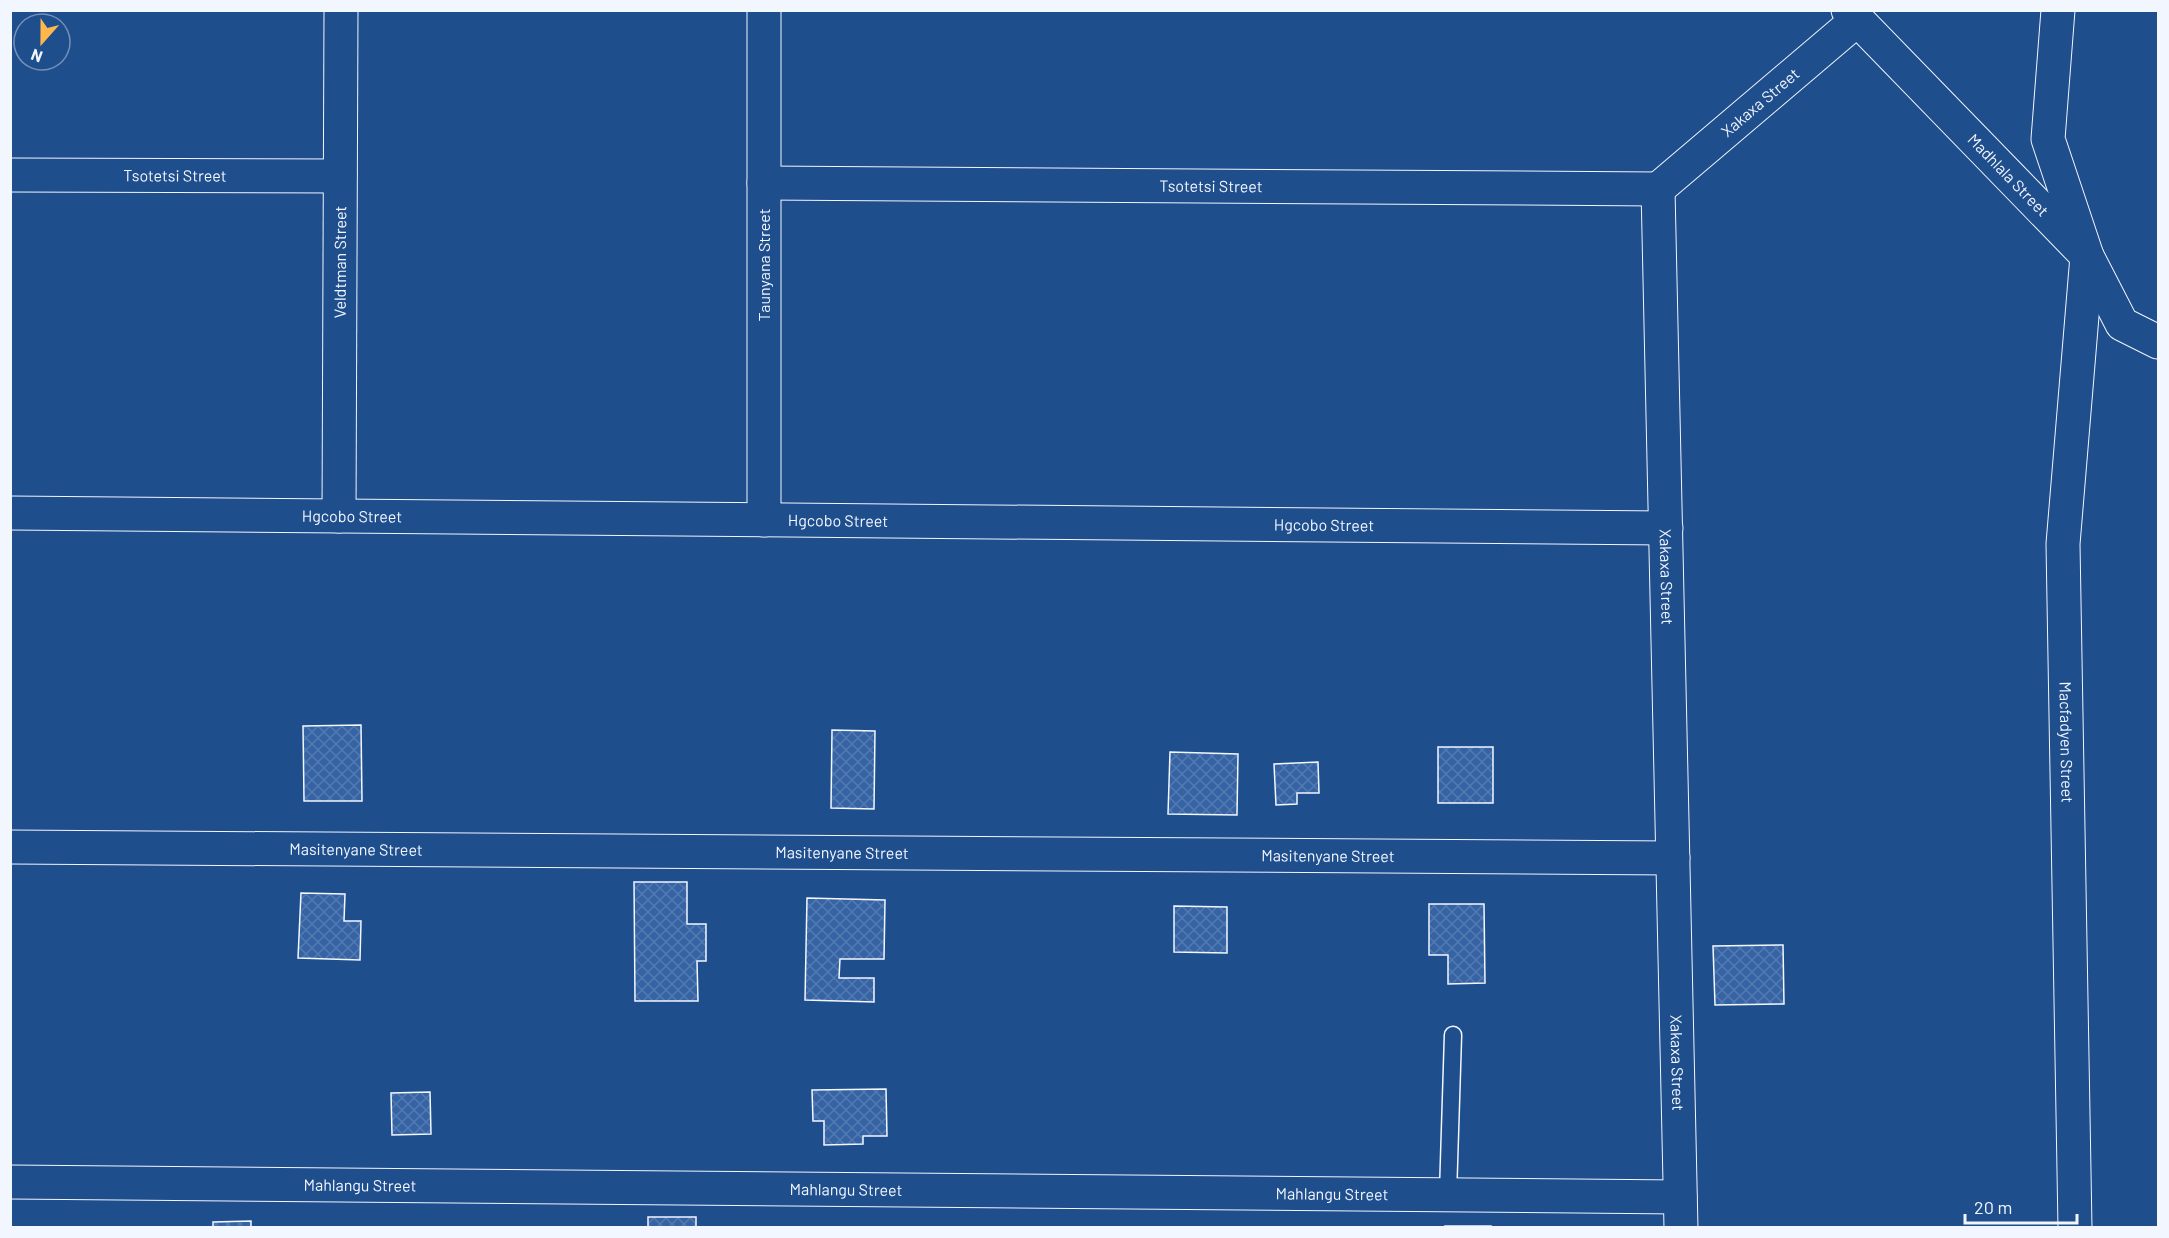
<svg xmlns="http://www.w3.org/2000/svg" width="2169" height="1238" font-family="Barlow,sans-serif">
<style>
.building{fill:url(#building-cross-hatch);stroke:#f2f6ff;stroke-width:1.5}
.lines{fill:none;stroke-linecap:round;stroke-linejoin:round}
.lane-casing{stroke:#f2f6ff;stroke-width:19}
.street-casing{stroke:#f2f6ff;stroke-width:35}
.secondary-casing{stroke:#f2f6ff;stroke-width:35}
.lane{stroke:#1f4e8c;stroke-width:16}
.street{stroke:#1f4e8c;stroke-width:33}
.secondary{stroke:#1f4e8c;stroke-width:33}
.labels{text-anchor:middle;stroke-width:4.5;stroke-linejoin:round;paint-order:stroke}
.street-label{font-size:16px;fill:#f2f6ff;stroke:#1f4e8c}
</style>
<defs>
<pattern id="building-cross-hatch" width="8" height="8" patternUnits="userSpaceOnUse" patternTransform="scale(1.5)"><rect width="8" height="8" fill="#3563a3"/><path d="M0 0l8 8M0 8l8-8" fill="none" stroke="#537ab1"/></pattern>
</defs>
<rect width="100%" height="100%" fill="#1f4e8c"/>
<path class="building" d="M 361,725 L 362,801 L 304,801 L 303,726 Z
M 832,730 L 875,731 L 874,809 L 831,808 Z
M 1438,747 L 1493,747 L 1493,803 L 1438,803 Z
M 1170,752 L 1238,754 L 1237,815 L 1168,814 Z
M 1318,762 L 1319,793 L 1297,793 L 1297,804 L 1276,805 L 1274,764 Z
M 634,882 L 687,882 L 687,924 L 706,924 L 706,961 L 697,961 L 698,1001 L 635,1001 Z
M 301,893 L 345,894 L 344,921 L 361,921 L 360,960 L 298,958 Z
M 807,898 L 885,900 L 884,959 L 840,959 L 839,978 L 874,978 L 874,1002 L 805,1000 Z
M 1429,904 L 1484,904 L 1485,983 L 1448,984 L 1448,955 L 1429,955 Z
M 1174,906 L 1227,907 L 1227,953 L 1174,952 Z
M 1783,945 L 1784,1004 L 1715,1005 L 1713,946 Z
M 886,1089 L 887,1136 L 863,1136 L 863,1144 L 824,1145 L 824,1121 L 813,1121 L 812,1090 Z
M 430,1092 L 431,1134 L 392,1135 L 391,1093 Z
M 648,1217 L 696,1217 L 696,1228 L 648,1228 Z
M 251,1221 L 251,1228 L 213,1228 L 213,1222 Z
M 1445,1226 L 1491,1226 L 1491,1228 L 1445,1228 Z"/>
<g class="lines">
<g class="lane-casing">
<path id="lane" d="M 1448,1194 L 1453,1035"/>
</g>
<g class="street-casing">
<g id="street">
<path id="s1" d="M 10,175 L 340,176"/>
<path id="s2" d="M 764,183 L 1658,189"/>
<path id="s3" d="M 1658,189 L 1681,1228"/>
<path id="s4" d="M 1658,189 L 1857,20"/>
<path id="s5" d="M 10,513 L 1666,528"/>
<path id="s6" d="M 339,516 L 341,10"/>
<path d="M 764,520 L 764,10"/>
<path id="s7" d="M 10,847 L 1673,858"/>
<path id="s8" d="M 10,1182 L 1680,1197"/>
</g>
</g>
<g class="secondary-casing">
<g id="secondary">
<path id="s9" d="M 1848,10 L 2087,256 L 2122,324 L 2158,342"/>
<path id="s10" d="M 2058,10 L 2048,139 L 2087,256 L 2063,544 L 2075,1228"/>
</g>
</g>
<use href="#lane" class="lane"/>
<use href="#street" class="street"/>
<use href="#secondary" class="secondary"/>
</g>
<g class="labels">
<g class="street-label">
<text dy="6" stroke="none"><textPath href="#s4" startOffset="134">Xakaxa Street</textPath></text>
<text dy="6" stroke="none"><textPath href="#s9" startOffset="230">Madhlala Street</textPath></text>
<text dy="6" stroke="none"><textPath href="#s1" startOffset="165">Tsotetsi Street</textPath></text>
<text dy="6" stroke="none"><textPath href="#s2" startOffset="447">Tsotetsi Street</textPath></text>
<text dy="6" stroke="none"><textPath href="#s6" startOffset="254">Veldtman Street</textPath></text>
<text transform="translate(764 265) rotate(-90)" y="6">Taunyana Street</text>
<text dy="6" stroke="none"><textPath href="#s5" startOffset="342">Hgcobo Street</textPath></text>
<text dy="6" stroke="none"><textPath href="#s5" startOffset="828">Hgcobo Street</textPath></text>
<text dy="6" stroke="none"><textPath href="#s5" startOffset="1314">Hgcobo Street</textPath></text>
<text dy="6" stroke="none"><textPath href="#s3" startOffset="388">Xakaxa Street</textPath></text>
<text dy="6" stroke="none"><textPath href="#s10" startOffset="740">Macfadyen Street</textPath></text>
<text dy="6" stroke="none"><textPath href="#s7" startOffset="346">Masitenyane Street</textPath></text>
<text dy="6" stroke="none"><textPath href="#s7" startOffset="832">Masitenyane Street</textPath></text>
<text dy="6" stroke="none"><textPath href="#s7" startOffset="1318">Masitenyane Street</textPath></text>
<text dy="6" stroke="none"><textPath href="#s3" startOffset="874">Xakaxa Street</textPath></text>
<text dy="6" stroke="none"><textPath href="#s8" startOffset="350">Mahlangu Street</textPath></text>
<text dy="6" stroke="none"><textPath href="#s8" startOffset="836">Mahlangu Street</textPath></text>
<text dy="6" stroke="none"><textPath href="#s8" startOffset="1322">Mahlangu Street</textPath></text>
</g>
</g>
<rect width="2169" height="1238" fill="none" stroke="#f2f6ff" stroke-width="24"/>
<g transform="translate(42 42) rotate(201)"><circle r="28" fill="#1f4e8c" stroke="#7391ba" stroke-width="1.5"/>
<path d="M0-4.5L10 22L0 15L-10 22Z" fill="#ffb74d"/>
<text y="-9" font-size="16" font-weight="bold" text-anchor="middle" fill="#f2f6ff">N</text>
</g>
<path d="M1965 1214v9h112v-9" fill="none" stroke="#f2f6ff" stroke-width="3"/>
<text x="1974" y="1214" font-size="18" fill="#f2f6ff" stroke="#1f4e8c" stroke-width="4.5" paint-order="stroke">20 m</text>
</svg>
